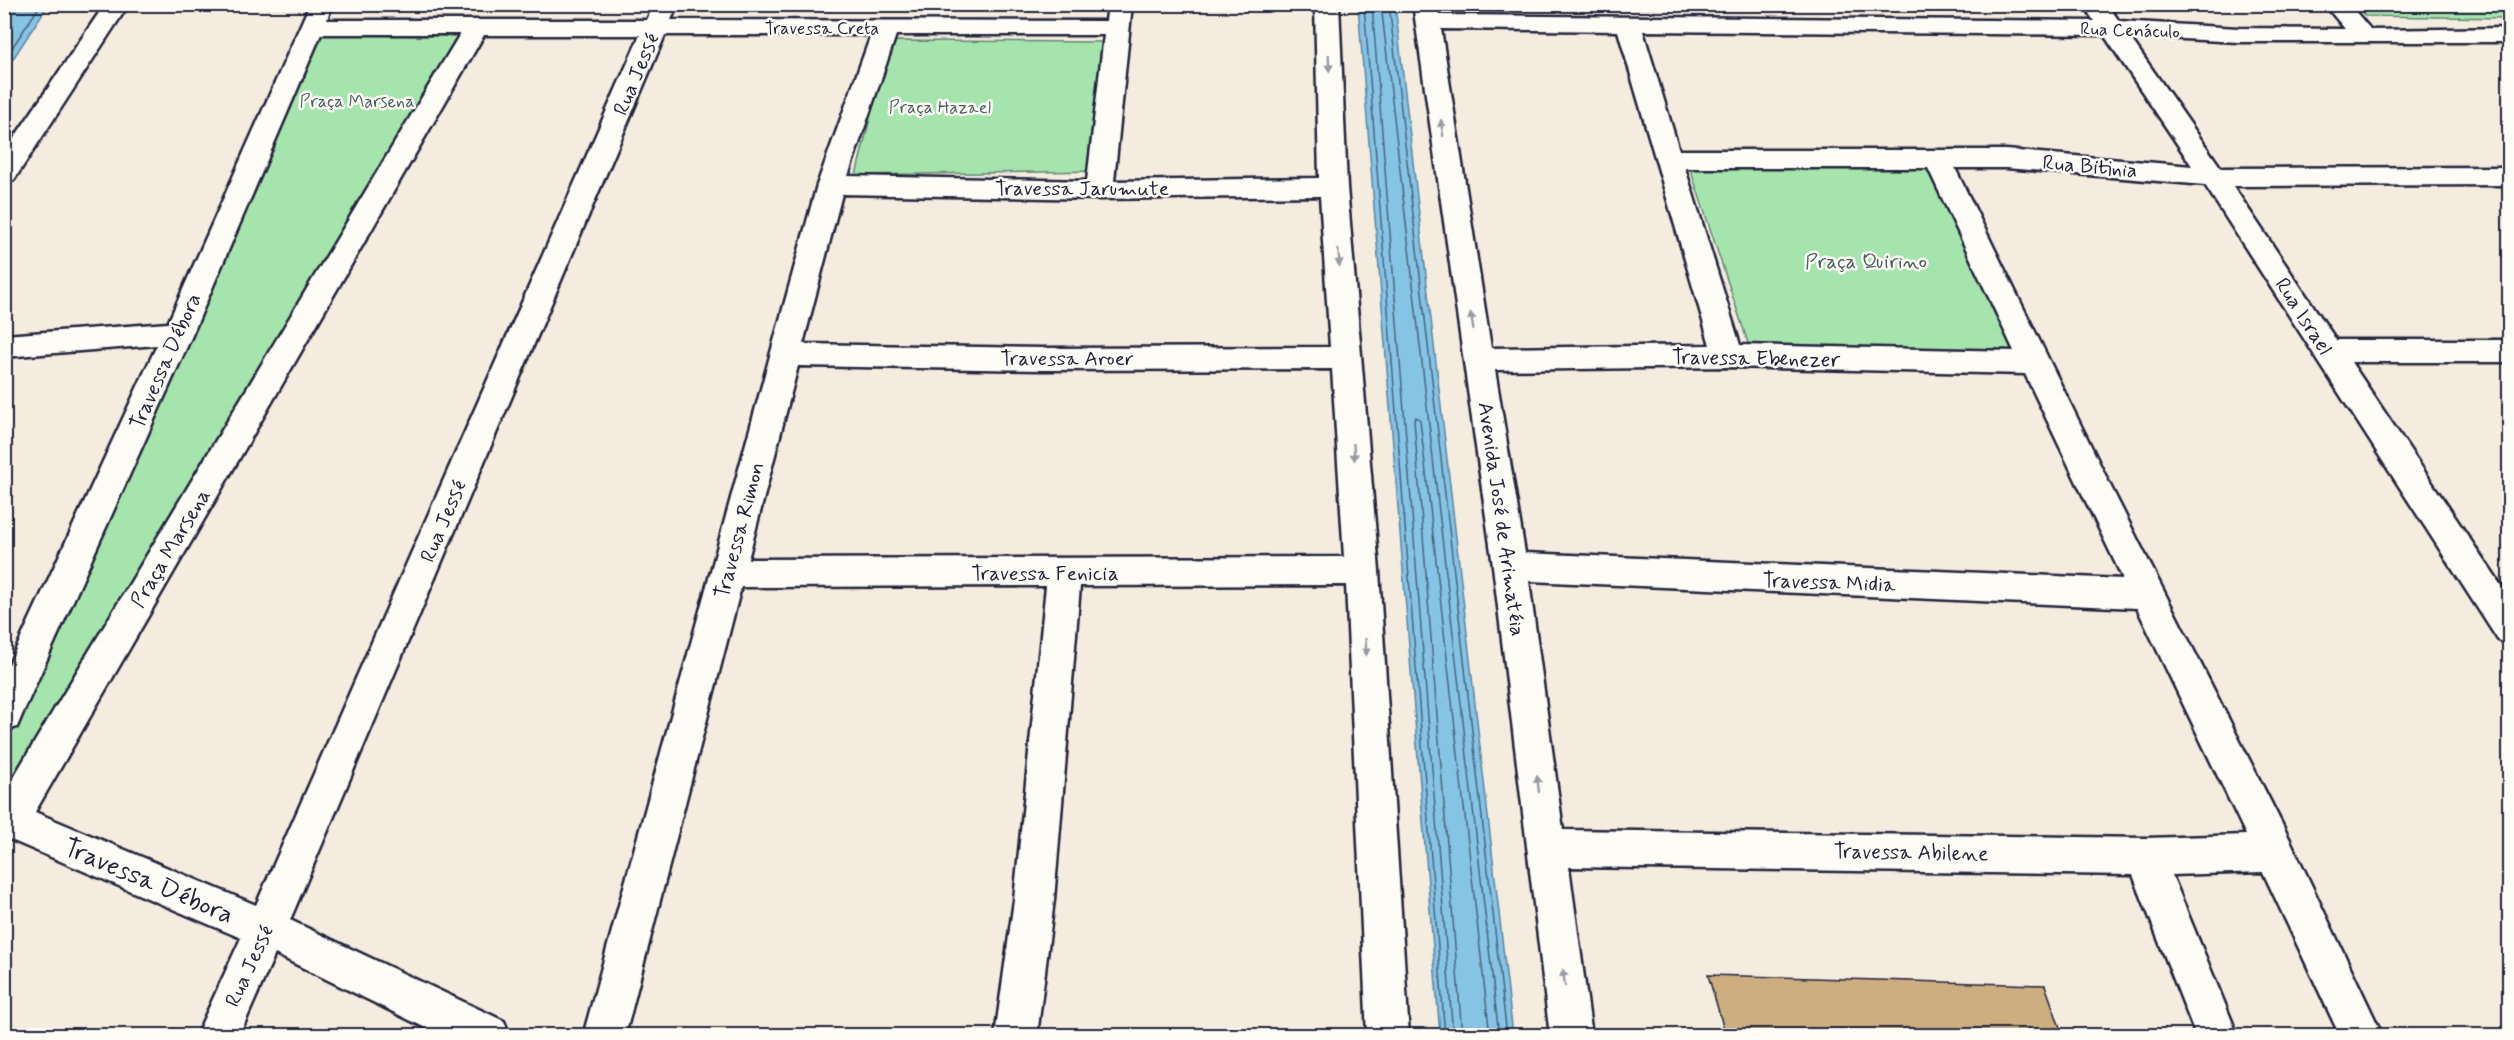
<svg xmlns="http://www.w3.org/2000/svg" width="2514" height="1040" font-family="Mynerve,sans-serif">
<style>
.green{fill:#a5e5ad;stroke:#648474;stroke-width:1.5}
.water{fill:#85c4e5;stroke:#5d83a1;stroke-width:1.5}
.lines{fill:none;stroke-linecap:round;stroke-linejoin:round}
.shore{stroke:#4a637f;stroke-width:1.5}
.building{fill:#ccae81;stroke:#22223b;stroke-width:1.5}
.street-casing{stroke:#22223b;stroke-width:5}
.secondary-casing{stroke:#22223b;stroke-width:5}
.street{fill:#fdfcf7;fill-rule:evenodd}
.secondary{fill:#fdfcf7;fill-rule:evenodd}
.oneway{fill:#9a9aa2}
.labels{text-anchor:middle;stroke-width:5;stroke-linejoin:round;paint-order:stroke}
.far-street-label{font-size:18px;fill:#22223b;stroke:#fdfcf7}
.far-park-label{font-size:18px;fill:#495c5d;stroke:#fdfcf7}
.street-label{font-size:21px;fill:#22223b;stroke:#fdfcf7}
.park-label{font-size:21px;fill:#495c5d;stroke:#fdfcf7}
.near-street-label{font-size:26px;fill:#22223b;stroke:#fdfcf7}
</style>
<rect width="100%" height="100%" fill="#f3ecdf"/>
<filter id="ink" filterUnits="userSpaceOnUse"><feTurbulence type="fractalNoise" baseFrequency=".0167" numOctaves="2"/><feDisplacementMap in="SourceGraphic" scale="12" xChannelSelector="R" yChannelSelector="G"/><feConvolveMatrix kernelMatrix="1 2 1 2 8 2 1 2 1" color-interpolation-filters="sRGB"/></filter>
<g filter="url(#ink)">
<path class="green" d="M 2356,5 L 2509,5 L 2509,18 L 2365,16 Z
M 318,35 L 465,36 L 5,833 L 5,745 Z
M 889,41 L 1116,42 L 1098,171 L 856,175 Z
M 1689,165 L 1933,166 L 2021,361 L 1752,355 Z"/>
<path class="water" d="M 5,4 L 48,5 L 5,71 L 4,5 Z
M 1358,5 L 1395,5 L 1513,1035 L 1440,1035 Z"/>
<g class="lines">
<path class="shore" d="M 1364,4 L 1445,1036
M 1372,4 L 1453,1036
M 1381,4 L 1499,1036
M 1389,4 L 1507,1036
M 4,60 L 41,4
M 1462,1036 L 1414,420 L 1416,417 L 1420,420 L 1490,1036"/>
</g>
<path class="building" d="M 1496,4 L 1618,4 L 1618,5 L 1496,6 Z
M 1724,4 L 1823,4 L 1725,7 Z
M 1708,975 L 2045,985 L 2063,1036 L 1726,1036 Z"/>
<g class="lines">
<g class="street-casing">
<path id="street" d="M 310,4 L 332,4 L 327,20 L 647,20 L 654,4 L 678,4 L 671,20 L 1106,21 L 1108,4 L 1132,4 L 1114,181 L 1319,178 L 1315,4 L 1339,4 L 1347,187 L 1379,571 L 1409,1036 L 1367,1036 L 1346,585 L 1080,586 L 1054,900 L 1037,1036 L 995,1036 L 1014,900 L 1046,586 L 741,587 L 625,1036 L 583,1036 L 817,185 L 871,35 L 665,35 L 290,920 L 504,1021 L 510,1036 L 442,1036 L 275,954 L 239,1036 L 196,1036 L 241,938 L 4,837 L 4,793 L 460,34 L 321,34 L 193,333 L 22,715 L 17,727 L 4,731 L 4,675 L 157,345 L 4,357 L 4,335 L 168,323 ZM 484,35 L 640,35 L 256,905 L 35,812 ZM 896,35 L 1104,35 L 1087,181 L 848,176 ZM 842,194 L 1100,199 L 1320,196 L 1330,347 L 1042,348 L 803,344 ZM 798,366 L 1042,370 L 1332,369 L 1344,557 L 748,559 Z
M 1413,4 L 1437,4 L 1439,15 L 2094,21 L 2083,4 L 2107,4 L 2119,21 L 2238,28 L 2345,29 L 2324,4 L 2349,4 L 2371,30 L 2510,28 L 2510,42 L 2238,42 L 2129,36 L 2221,168 L 2510,167 L 2510,185 L 2233,186 L 2336,340 L 2510,340 L 2510,362 L 2351,362 L 2510,599 L 2510,644 L 2498,640 L 2205,185 L 2006,168 L 1955,168 L 2112,489 L 2290,840 L 2383,1036 L 2340,1036 L 2263,872 L 2172,875 L 2238,1036 L 2196,1036 L 2133,875 L 1569,867 L 1592,1036 L 1550,1036 L 1493,566 ZM 1441,29 L 1618,31 L 1710,345 L 1491,348 ZM 1643,31 L 2104,35 L 2192,166 L 2006,150 L 1679,150 ZM 1685,168 L 1928,168 L 2014,351 L 1740,345 ZM 1728,367 L 2025,374 L 2123,579 L 1525,553 L 1495,370 ZM 1529,581 L 2137,608 L 2246,835 L 2145,838 L 1563,830 Z"/>
</g>
<g class="secondary-casing">
<path id="secondary" d="M 105,4 L 129,4 L 14,180 L 4,183 L 4,153 Z"/>
</g>
<use href="#street" class="street"/>
<use href="#secondary" class="secondary"/>
</g>
<defs><path id="oneway-solid" d="M-6-.8H1V-3.2L6.5 0L1 3.2V.8H-6Z" transform="scale(1.5)"/></defs>
<g class="oneway">
<use href="#oneway-solid" transform="translate(1329 63) rotate(88)"/>
<use href="#oneway-solid" transform="translate(1442 128) rotate(-98)"/>
<use href="#oneway-solid" transform="translate(1339 258) rotate(85)"/>
<use href="#oneway-solid" transform="translate(1472 321) rotate(-99)"/>
<use href="#oneway-solid" transform="translate(1354 452) rotate(86)"/>
<use href="#oneway-solid" transform="translate(1366 647) rotate(87)"/>
<use href="#oneway-solid" transform="translate(1538 784) rotate(-97)"/>
<use href="#oneway-solid" transform="translate(1564 978) rotate(-98)"/>
</g>
</g>
<g class="labels">
<g class="far-street-label">
<text x="822" y="34">Travessa Creta</text>
<text transform="translate(2130 30) rotate(2)" y="6">Rua Cenáculo</text>
</g>
<g class="far-park-label">
<text x="357" y="107">Praça Marsena</text>
<text x="940" y="113">Praça Hazael</text>
</g>
<g class="street-label">
<text transform="translate(636 74) rotate(-67)" y="7">Rua Jessé</text>
<text transform="translate(2090 166) rotate(5)" y="7">Rua Bitinia</text>
<text x="1082" y="195">Travessa Jarumute</text>
<text transform="translate(2304 316) rotate(57)" y="7">Rua Israel</text>
<text x="1067" y="365">Travessa Aroer</text>
<text transform="translate(1756 358) rotate(1)" y="7">Travessa Ebenezer</text>
<text transform="translate(165 361) rotate(-66)" y="7">Travessa Débora</text>
<text transform="translate(1502 519) rotate(82)" y="7">Avenida José de Arimatéia</text>
<text transform="translate(443 521) rotate(-67)" y="7">Rua Jessé</text>
<text transform="translate(739 530) rotate(-75)" y="7">Travessa Rimon</text>
<text transform="translate(170 548) rotate(-59)" y="7">Praça Marsena</text>
<text x="1045" y="580">Travessa Fenicia</text>
<text transform="translate(1829 582) rotate(2)" y="7">Travessa Midia</text>
<text transform="translate(1911 852) rotate(1)" y="7">Travessa Abilene</text>
<text transform="translate(249 966) rotate(-65)" y="7">Rua Jessé</text>
</g>
<g class="park-label">
<text x="1866" y="268">Praça Quirino</text>
</g>
<g class="near-street-label">
<text transform="translate(149 880) rotate(23)" y="9">Travessa Débora</text>
</g>
</g>
<rect width="2514" height="1040" fill="none" stroke="#fdfcf7" stroke-width="24"/>
<rect x="12" y="12" width="2490" height="1016" fill="none" stroke="#22223b" stroke-width="2" filter="url(#ink)"/>
</svg>
